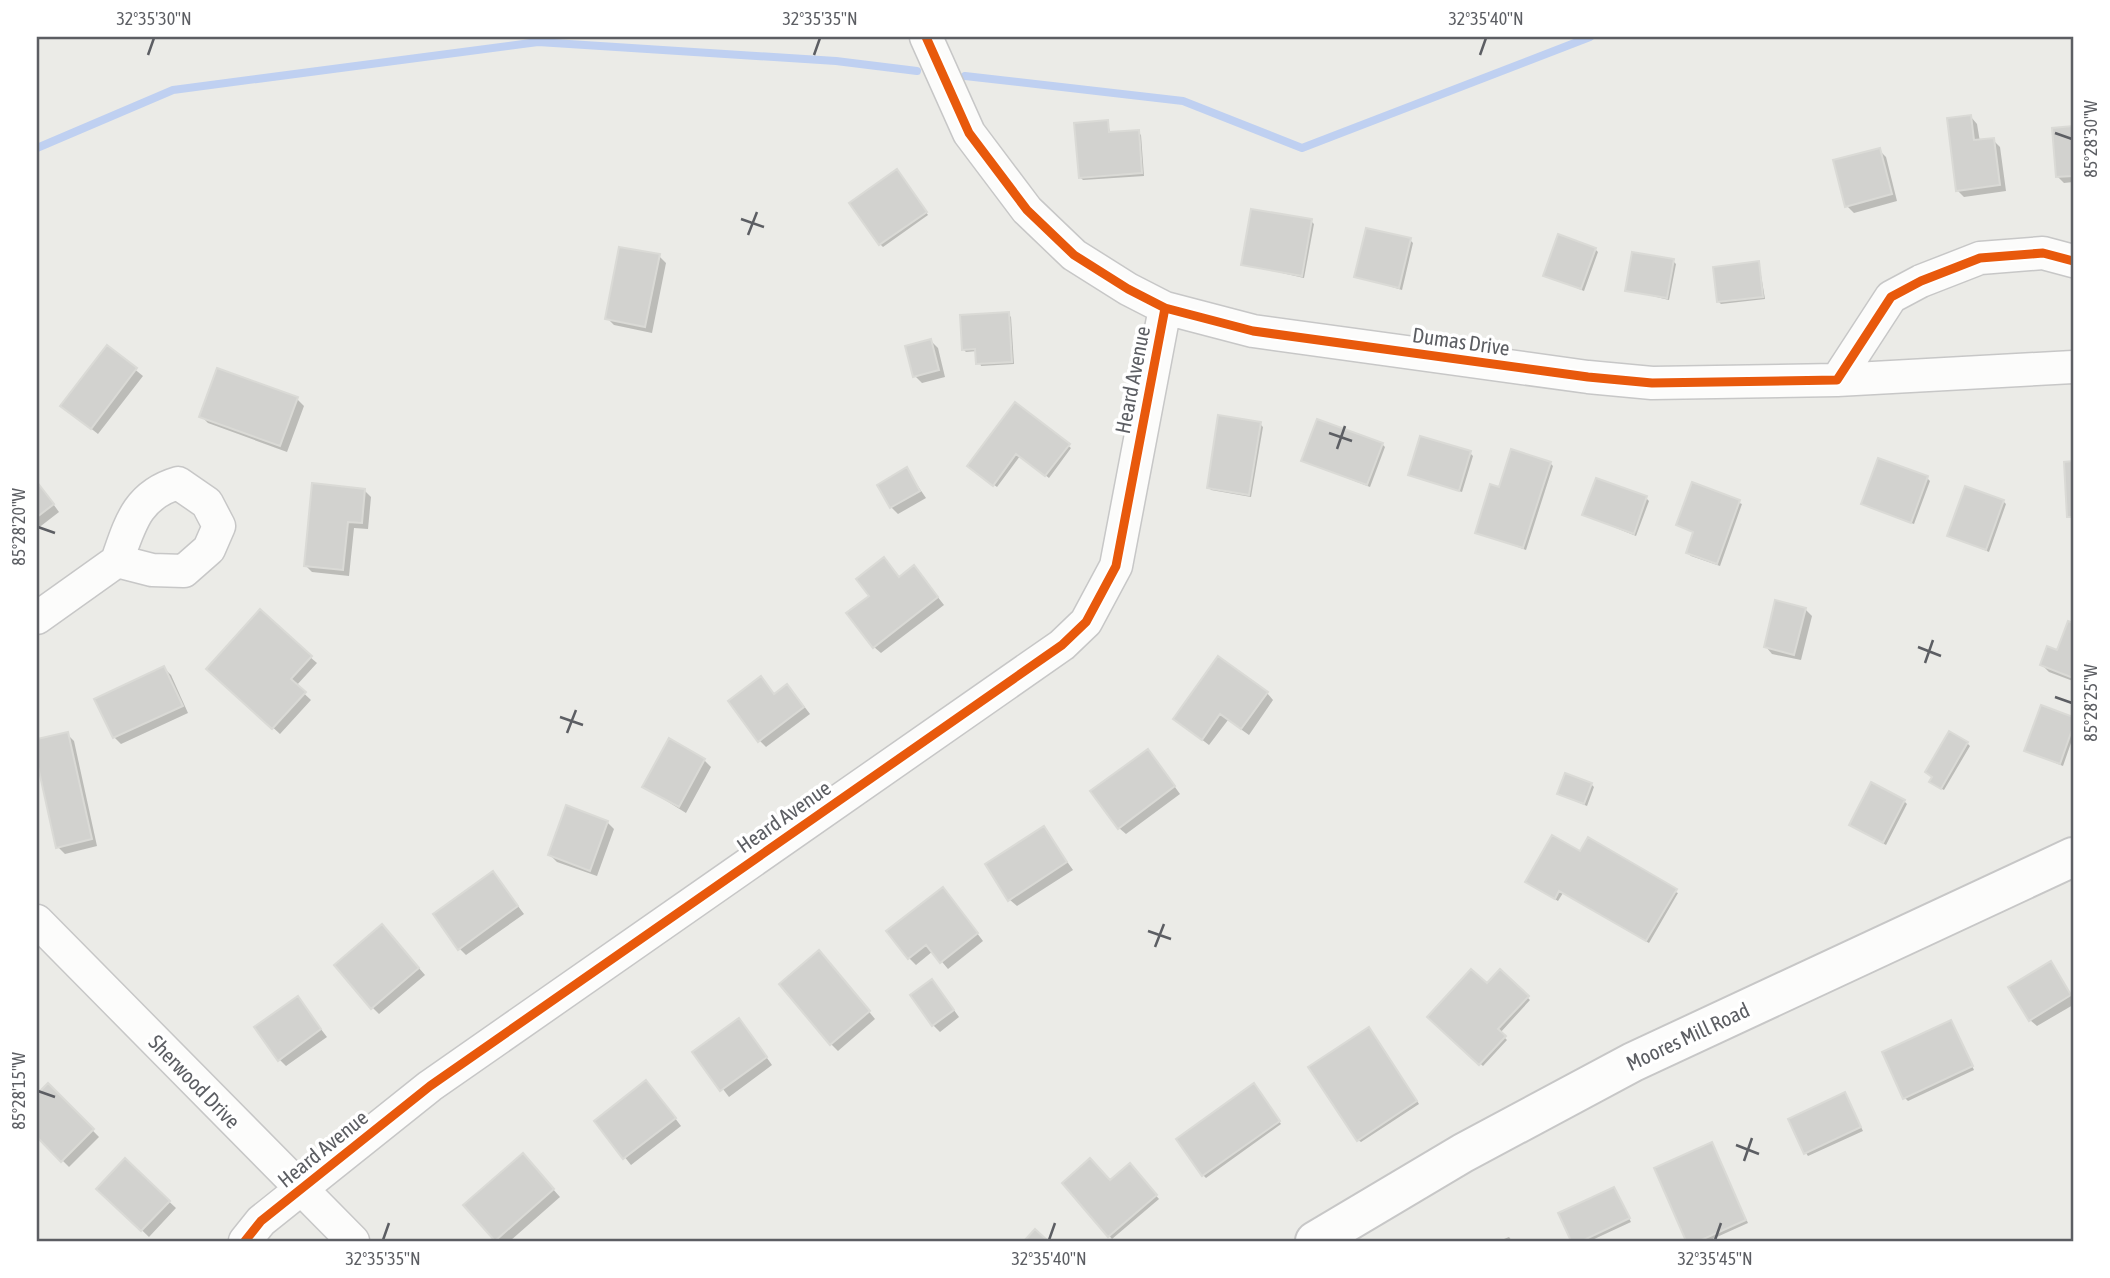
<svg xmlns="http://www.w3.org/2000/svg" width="2110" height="1278" font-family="'Asap Condensed',sans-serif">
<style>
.shadow{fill:#0003}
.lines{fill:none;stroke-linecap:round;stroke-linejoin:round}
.stream{stroke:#bfd0f1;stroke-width:8}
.building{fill:#d2d2cf;stroke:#dadad6;stroke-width:2}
.minor-casing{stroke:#c7c7c7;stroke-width:35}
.tertiary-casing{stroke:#c7c7c7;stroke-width:42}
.minor{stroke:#fcfcfb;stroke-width:32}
.tertiary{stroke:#fcfcfb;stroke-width:38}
.cycleway-casing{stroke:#fff;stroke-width:13}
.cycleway{stroke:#e8590c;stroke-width:9}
.ticks{fill:none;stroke:#5c5e63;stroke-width:2.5}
.labels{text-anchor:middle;stroke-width:7;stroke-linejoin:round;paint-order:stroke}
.street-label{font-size:21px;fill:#5c5e63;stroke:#fff}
.neatline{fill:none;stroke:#5c5e63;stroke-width:2.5}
.ticks-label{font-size:18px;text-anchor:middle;fill:#5c5e63}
</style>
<rect width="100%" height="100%" fill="#ebebe7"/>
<path class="shadow" d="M 1971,117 L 1977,124 L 1980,142 L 1993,140 L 2000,147 L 2006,191 L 1964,197 L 1957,190 Z
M 1107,122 L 1111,134 L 1138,132 L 1141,135 L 1144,176 L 1083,180 L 1080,177 Z
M 2073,128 L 2073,182 L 2064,183 L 2057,176 L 2054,129 Z
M 1879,150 L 1886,157 L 1897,201 L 1854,213 L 1847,206 Z
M 900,175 L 928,215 L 883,247 L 880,244 Z
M 1311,221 L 1314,224 L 1304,278 L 1243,264 Z
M 1410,240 L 1413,243 L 1402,290 L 1356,276 Z
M 1595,249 L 1598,252 L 1584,291 L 1545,275 Z
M 659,256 L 666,263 L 652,333 L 614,325 L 607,318 Z
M 1673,261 L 1676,264 L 1669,300 L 1627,290 Z
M 1759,263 L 1765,299 L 1721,304 L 1718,301 Z
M 1008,314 L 1011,317 L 1014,364 L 981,366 L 977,351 L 966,352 L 963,349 Z
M 931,341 L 938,348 L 945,377 L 922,383 L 915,376 Z
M 107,347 L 143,376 L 98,434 L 70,412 Z
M 297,399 L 304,406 L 287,452 L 208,423 L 201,416 Z
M 1016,405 L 1071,448 L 1049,478 L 1020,456 L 997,487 L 972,469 Z
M 1260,424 L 1263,427 L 1251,497 L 1211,490 L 1209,487 Z
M 1382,444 L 1385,447 L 1370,487 L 1303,461 Z
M 1470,453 L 1473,456 L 1462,492 L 1410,475 Z
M 1550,463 L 1553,466 L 1526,550 L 1477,532 L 1500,489 Z
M 907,470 L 926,498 L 898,514 L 891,507 Z
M 1927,478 L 1930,481 L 1914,524 L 1863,504 Z
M 37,482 L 59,512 L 37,529 Z
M 1693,484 L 1742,504 L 1720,566 L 1691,556 L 1688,553 L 1695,533 L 1678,525 Z
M 364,490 L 371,497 L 368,529 L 354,528 L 349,576 L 312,572 L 305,565 Z
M 1646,498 L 1649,501 L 1636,536 L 1584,515 Z
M 2003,501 L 2006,504 L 1989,552 L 1949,535 Z
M 920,574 L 944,605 L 881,653 L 874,647 L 899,578 Z
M 1805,609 L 1812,616 L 1801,660 L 1772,654 L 1766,647 Z
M 2069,623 L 2073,625 L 2073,681 L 2049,672 L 2042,665 L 2059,652 Z
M 310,657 L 317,663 L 296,686 L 311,700 L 280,734 L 216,675 Z
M 164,668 L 171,675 L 188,713 L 121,744 L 114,737 Z
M 794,693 L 810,714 L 766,747 L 760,741 L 775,696 Z
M 1267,693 L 1273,700 L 1249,735 L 1228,720 L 1209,745 L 1175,719 Z
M 2042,707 L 2073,719 L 2073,737 L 2063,766 L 2026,751 Z
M 67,734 L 74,741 L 97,846 L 65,854 L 58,847 L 37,755 L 37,741 Z
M 1967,743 L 1970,746 L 1944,790 L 1934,785 Z
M 1154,758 L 1180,794 L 1126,834 L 1119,828 Z
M 704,760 L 711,767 L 686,813 L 644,787 Z
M 1591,784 L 1594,787 L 1587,806 L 1559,794 Z
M 1904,801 L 1907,804 L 1886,845 L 1851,825 Z
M 607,822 L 614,829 L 597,876 L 557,862 L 550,855 Z
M 1044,829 L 1073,870 L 1017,906 L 1010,900 Z
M 1581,854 L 1678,893 L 1649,943 L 1563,893 L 1558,901 L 1530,884 Z
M 493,873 L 524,914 L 466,955 L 460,949 Z
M 949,896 L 983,941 L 948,969 L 933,951 L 916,965 L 909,958 Z
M 389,933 L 425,975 L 379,1014 L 372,1007 Z
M 826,959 L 875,1019 L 838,1051 L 831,1044 Z
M 2050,963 L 2073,997 L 2073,1005 L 2037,1026 L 2030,1020 Z
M 1500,971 L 1530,1000 L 1500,1033 L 1507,1040 L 1483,1066 L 1429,1017 L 1487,986 Z
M 938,988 L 959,1017 L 940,1032 L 933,1025 Z
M 297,998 L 327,1037 L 286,1066 L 279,1059 Z
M 1951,1022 L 1974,1070 L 1908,1101 L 1905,1098 Z
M 745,1027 L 772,1065 L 729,1097 L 695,1052 Z
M 1372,1032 L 1419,1104 L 1361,1142 L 1358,1140 Z
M 48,1085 L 99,1137 L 69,1167 L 37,1135 L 37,1096 Z
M 1256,1088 L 1281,1124 L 1206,1178 L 1203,1175 Z
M 653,1089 L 681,1126 L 631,1165 L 596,1121 Z
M 1844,1094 L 1863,1131 L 1808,1156 L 1806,1153 Z
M 1711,1144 L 1748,1223 L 1708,1241 L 1688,1241 L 1656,1168 Z
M 125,1161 L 176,1208 L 149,1237 L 99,1189 Z
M 529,1162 L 560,1197 L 510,1241 L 498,1241 L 466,1205 Z
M 1130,1166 L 1159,1199 L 1112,1239 L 1064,1183 L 1110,1183 Z
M 1614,1189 L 1631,1222 L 1590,1241 L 1573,1241 L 1560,1214 Z
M 1509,1237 L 1512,1241 L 1499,1241 Z"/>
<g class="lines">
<path class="stream" d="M 965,76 L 1183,101 L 1302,148 L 1590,37
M 37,148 L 173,90 L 538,42 L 836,61 L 917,71"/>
</g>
<path class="building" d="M 1971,115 L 1974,140 L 1994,138 L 2000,185 L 1956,191 L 1947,118 Z
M 1108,120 L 1109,132 L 1139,130 L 1142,173 L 1079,178 L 1074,123 Z
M 2073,126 L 2073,176 L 2056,177 L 2052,128 Z
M 1880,148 L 1892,194 L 1845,207 L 1833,160 Z
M 897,169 L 927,212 L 879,245 L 849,203 Z
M 1251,209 L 1312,219 L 1302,276 L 1241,265 Z
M 1366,228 L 1411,238 L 1399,288 L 1354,277 Z
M 1558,234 L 1596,248 L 1581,289 L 1543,276 Z
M 619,247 L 660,254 L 645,327 L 605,319 Z
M 1632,252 L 1674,259 L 1667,298 L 1625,291 Z
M 1759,261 L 1763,297 L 1717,302 L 1713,267 Z
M 1009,312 L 1012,362 L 976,364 L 975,349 L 962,350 L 960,315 Z
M 931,339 L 939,370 L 913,377 L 905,346 Z
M 107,345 L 137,368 L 91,429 L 60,406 Z
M 217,368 L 298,397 L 280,446 L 199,417 Z
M 1015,402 L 1070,444 L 1045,476 L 1016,454 L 993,486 L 967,466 Z
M 1218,415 L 1261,422 L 1249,495 L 1207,488 Z
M 1317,419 L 1383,443 L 1367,485 L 1301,461 Z
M 1420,436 L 1471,451 L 1459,491 L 1408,475 Z
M 1511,449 L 1551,462 L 1523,548 L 1475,533 L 1490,484 L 1499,487 Z
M 1878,458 L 1928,476 L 1911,523 L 1861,504 Z
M 2073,461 L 2073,517 L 2067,517 L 2064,462 Z
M 907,467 L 920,491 L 890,508 L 877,485 Z
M 1596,478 L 1647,496 L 1634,534 L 1582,515 Z
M 37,482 L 54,504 L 37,517 Z
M 1692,482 L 1740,500 L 1717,564 L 1686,553 L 1693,532 L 1676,525 Z
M 312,483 L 365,489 L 362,523 L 348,522 L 343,570 L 304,566 Z
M 1965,486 L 2004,500 L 1986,550 L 1947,536 Z
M 884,557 L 899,577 L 914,565 L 938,597 L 873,648 L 846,613 L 869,596 L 856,579 Z
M 1775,600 L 1806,608 L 1794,655 L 1764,647 Z
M 260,609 L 312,656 L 291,679 L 306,692 L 272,729 L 206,669 Z
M 2068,621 L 2073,623 L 2073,678 L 2040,665 L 2047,646 L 2057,650 Z
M 1218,656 L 1268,692 L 1241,729 L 1220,714 L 1202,740 L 1173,719 Z
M 164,666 L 183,706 L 113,738 L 94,699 Z
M 761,676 L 774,694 L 787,684 L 804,707 L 758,742 L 728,701 Z
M 2041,705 L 2073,717 L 2073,727 L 2060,764 L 2024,751 Z
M 1949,731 L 1968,742 L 1941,789 L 1929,782 L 1932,777 L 1925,772 Z
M 68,732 L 92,839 L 56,848 L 37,762 L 37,739 Z
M 669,738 L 705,759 L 679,807 L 642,787 Z
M 1148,749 L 1175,786 L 1118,829 L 1090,791 Z
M 1565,773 L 1592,783 L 1584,804 L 1557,794 Z
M 1871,782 L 1905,800 L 1883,843 L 1849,825 Z
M 566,805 L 608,821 L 590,871 L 548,855 Z
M 1044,826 L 1067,862 L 1008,901 L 985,864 Z
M 1552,835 L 1580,851 L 1588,837 L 1677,889 L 1646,941 L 1559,891 L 1555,899 L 1525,882 Z
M 493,871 L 518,906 L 458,950 L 433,914 Z
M 943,887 L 978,933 L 940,963 L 926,945 L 908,959 L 886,931 Z
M 382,924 L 419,968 L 371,1009 L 334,965 Z
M 819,950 L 870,1011 L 830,1045 L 779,984 Z
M 2051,961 L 2071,995 L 2029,1021 L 2008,987 Z
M 1471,969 L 1487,983 L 1500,969 L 1529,996 L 1498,1029 L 1506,1036 L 1479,1065 L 1427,1017 Z
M 932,979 L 954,1010 L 932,1026 L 910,995 Z
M 298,996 L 321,1029 L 278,1061 L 254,1027 Z
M 739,1018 L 767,1057 L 720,1091 L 692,1052 Z
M 1951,1020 L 1973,1066 L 1903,1099 L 1882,1052 Z
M 1369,1027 L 1417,1101 L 1357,1141 L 1308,1067 Z
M 646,1080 L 676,1118 L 623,1159 L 594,1121 Z
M 48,1083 L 94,1129 L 61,1162 L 37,1137 L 37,1094 Z
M 1254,1083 L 1280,1121 L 1202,1176 L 1176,1139 Z
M 1845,1092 L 1861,1127 L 1804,1154 L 1788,1119 Z
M 1712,1142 L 1746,1220 L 1699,1241 L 1686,1241 L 1654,1168 Z
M 523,1153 L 554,1189 L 495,1241 L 463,1205 Z
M 125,1158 L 170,1201 L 141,1231 L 96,1189 Z
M 1090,1158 L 1110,1180 L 1130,1163 L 1157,1195 L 1108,1237 L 1062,1183 Z
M 1614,1187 L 1630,1218 L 1582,1241 L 1571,1241 L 1558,1213 Z
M 1035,1229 L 1048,1241 L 1024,1241 Z"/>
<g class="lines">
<g class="minor-casing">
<path id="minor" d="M 926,37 L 969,133 L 1027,210 L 1074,255 L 1128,289 L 1165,308 L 1253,331 L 1588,377 L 1652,383 L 1837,380 L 1891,297 L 1921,281 L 1980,258 L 2043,253 L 2073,261
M 1837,380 L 2073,367
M 178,483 L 207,503 L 219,526 L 209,549 L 184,571 L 152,570 L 117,561 C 130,524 137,495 178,483 Z
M 37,618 L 117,561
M 37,921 L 353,1241
M 245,1241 L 261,1221 L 430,1086 L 1062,645 L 1086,622 L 1116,566 L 1165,308"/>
</g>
<g class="tertiary-casing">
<path id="tertiary" d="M 1315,1241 L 1463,1153 L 1633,1062 L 2073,857"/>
</g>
<use href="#minor" class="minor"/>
<use href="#tertiary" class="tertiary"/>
<g class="cycleway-casing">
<path id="cycleway" d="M 926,37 L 969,133 L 1027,210 L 1074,255 L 1128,289 L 1165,308 L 1253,331 L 1588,377 L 1652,383 L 1837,380 L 1891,297 L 1921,281 L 1980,258 L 2043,253 L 2073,261
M 245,1241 L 261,1221 L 430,1086 L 1062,645 L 1086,622 L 1116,566 L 1165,308"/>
</g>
<use href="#cycleway" class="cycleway"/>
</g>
<path class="ticks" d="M 148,55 L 154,38M 814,55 L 820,38M 1480,55 L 1486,38M 2055,133 L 2072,139M 741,219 L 764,227M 748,235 L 757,212M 1329,433 L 1352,441M 1337,449 L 1345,426M 38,527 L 55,533M 1918,647 L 1941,656M 1925,663 L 1933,640M 2055,697 L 2072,703M 560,717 L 583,725M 567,733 L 576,710M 1148,931 L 1171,939M 1155,947 L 1164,924M 38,1091 L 55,1097M 1736,1145 L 1759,1154M 1744,1161 L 1752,1138M 383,1240 L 389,1223M 1049,1240 L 1055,1223M 1715,1240 L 1721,1223"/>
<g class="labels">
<g class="street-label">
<text transform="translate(1461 342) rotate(8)" y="7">Dumas Drive</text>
<text transform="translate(1133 380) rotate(-79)" y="7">Heard Avenue</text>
<text transform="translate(784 817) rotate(-35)" y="7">Heard Avenue</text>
<text transform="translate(1688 1037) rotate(-25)" y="7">Moores Mill Road</text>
<text transform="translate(194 1082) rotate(46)" y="7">Sherwood Drive</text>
<text transform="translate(323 1149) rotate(-39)" y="7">Heard Avenue</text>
</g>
</g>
<rect width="2110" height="1278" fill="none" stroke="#ffffff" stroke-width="77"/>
<rect x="38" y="38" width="2034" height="1202" class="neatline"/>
<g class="ticks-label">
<text x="154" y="25">32°35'30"N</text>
<text x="820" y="25">32°35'35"N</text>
<text x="1486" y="25">32°35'40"N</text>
<text transform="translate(2091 139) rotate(-90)" y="6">85°28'30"W</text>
<text transform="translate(19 527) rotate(-90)" y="6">85°28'20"W</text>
<text transform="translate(2091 703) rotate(-90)" y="6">85°28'25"W</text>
<text transform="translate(19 1091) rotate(-90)" y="6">85°28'15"W</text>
<text x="383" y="1265">32°35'35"N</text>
<text x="1049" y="1265">32°35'40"N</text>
<text x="1715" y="1265">32°35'45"N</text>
</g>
</svg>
